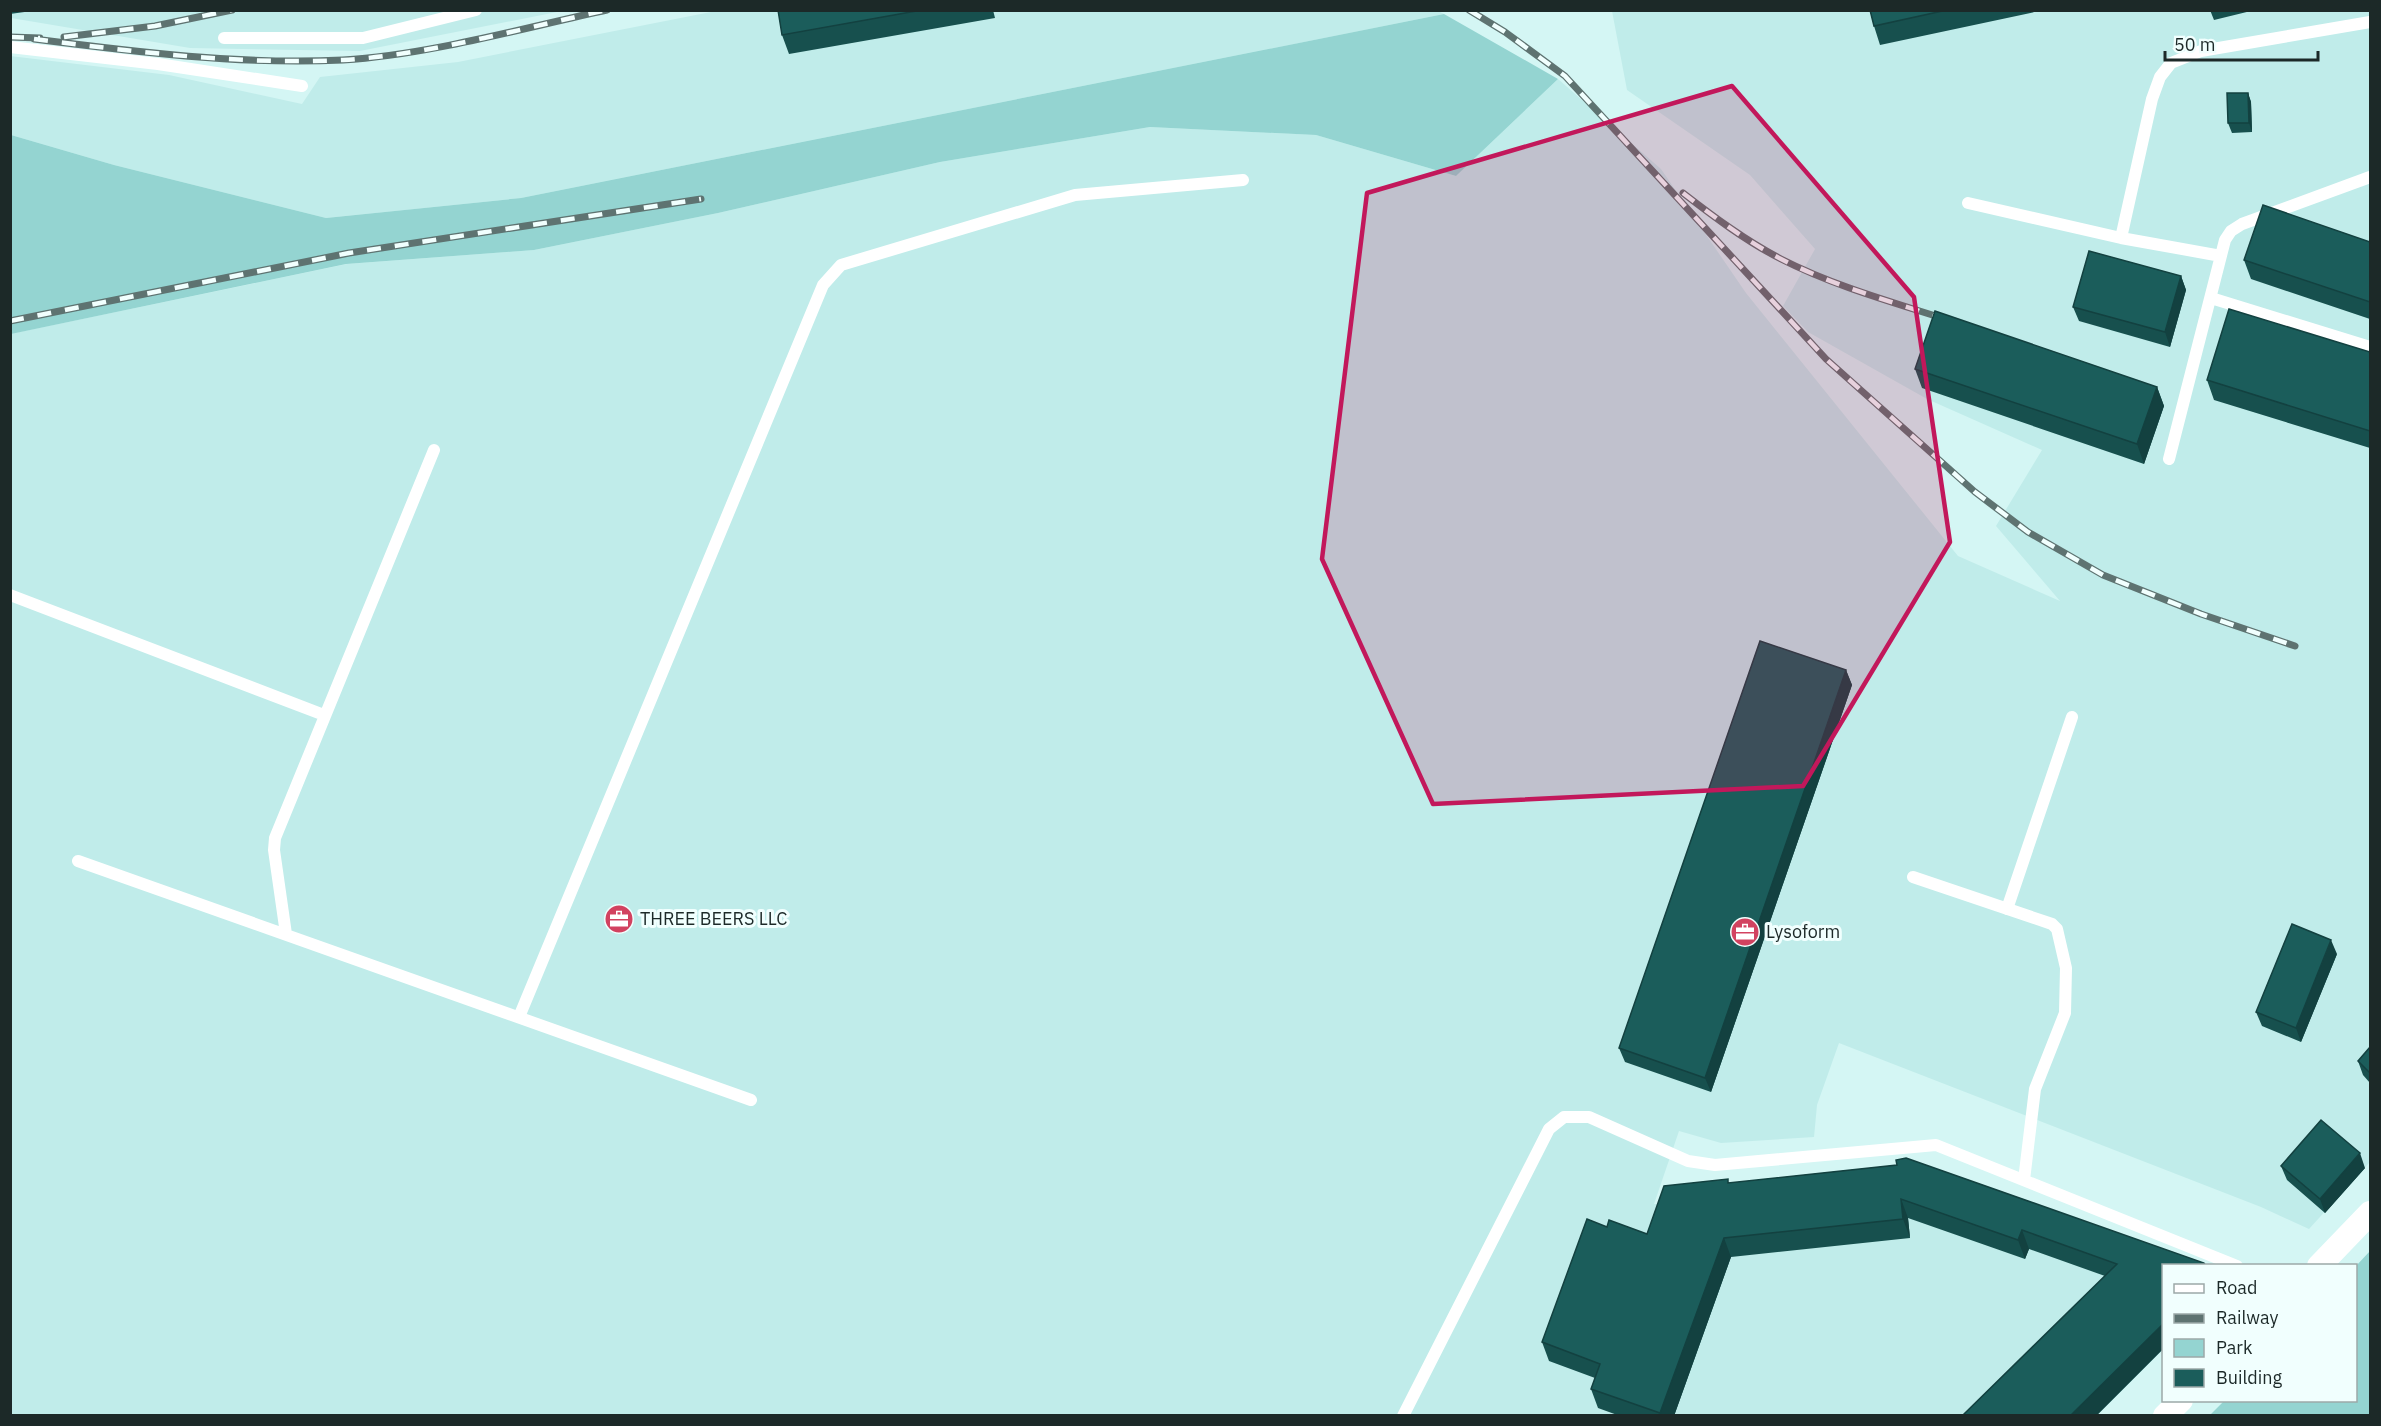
<svg xmlns="http://www.w3.org/2000/svg" width="2381" height="1426" font-family="'IBM Plex Sans',sans-serif">
<style>
.built{fill:#c0ecea}
.green{fill:#94d4d1}
.lines{fill:none;stroke-linecap:round;stroke-linejoin:round}
.service{stroke:#fff;stroke-width:12}
.minor{stroke:#fff;stroke-width:24}
.rail-casing{stroke:#5e7371;stroke-width:7}
.rail{stroke:#f1fffe;stroke-width:4.5;stroke-dasharray:14;stroke-linecap:butt}
.wall{fill:#17504e}
.shaded-wall{fill:#134140}
.building{fill:#1b5d5b;stroke:#134140;stroke-width:1.5}
.marked{fill:#c2185b;fill-opacity:0.2;stroke:#c2185b;stroke-width:4.5;stroke-linejoin:round}
.labels{text-anchor:middle;stroke-width:6;stroke-linejoin:round;paint-order:stroke}
.poi-label{font-size:18px;fill:#1c2928;stroke:#f1fffe;text-anchor:start}
</style>
<rect width="100%" height="100%" fill="#d4f6f4"/>
<path class="built" d="M 1436,10 L 1444,14 L 521,198 L 326,218 L 114,165 L 11,135 L 10,56 L 169,75 L 302,104 L 320,77 L 458,62 L 716,11 Z
M 10,11 L 562,11 L 360,51 L 190,48 L 11,18 Z
M 1612,11 L 2370,11 L 2370,1162 L 2309,1229 L 2261,1207 L 1839,1043 L 1817,1105 L 1814,1137 L 1721,1143 L 1679,1131 L 1654,1204 L 1671,1205 L 1903,1184 L 2163,1266 L 2163,1350 L 2098,1415 L 11,1415 L 10,334 L 347,264 L 534,250 L 718,213 L 940,162 L 1150,127 L 1316,135 L 1456,176 L 1558,79 L 1661,169 L 1746,293 L 1958,556 L 2060,601 L 1996,526 L 2042,450 L 1927,399 L 1808,332 L 1783,306 L 1815,249 L 1750,175 L 1627,90 Z"/>
<path class="green" d="M 1444,14 L 1558,79 L 1456,176 L 1316,135 L 1150,127 L 940,162 L 718,213 L 534,250 L 346,264 L 11,334 L 11,135 L 114,165 L 326,218 L 521,198 Z
M 2370,1251 L 2370,1415 L 2210,1415 L 2224,1401 L 2356,1400 L 2356,1266 Z"/>
<g class="lines">
<path class="service" d="M 224,38 L 363,38 L 476,10
M 10,47 L 158,64 L 302,86
M 1968,203 L 2121,238 L 2221,256
M 2121,238 L 2152,99 L 2160,77 L 2171,63 L 2201,51 L 2370,22
M 2211,298 L 2370,347
M 2169,459 L 2225,240 L 2231,231 L 2242,224 L 2370,177
M 10,595 L 324,715
M 78,861 L 751,1100
M 1913,877 L 2052,924 L 2057,929 L 2066,968 L 2065,1013 L 2035,1089 L 2024,1180
M 2007,909 L 2072,717
M 286,934 L 274,850 L 275,838 L 434,450
M 519,1017 L 823,285 L 841,265 L 1075,195 L 1243,180
M 1403,1416 L 1549,1129 L 1564,1117 L 1589,1117 L 1688,1161 L 1715,1165 L 1936,1145 L 2237,1266"/>
<path class="minor" d="M 2319,1266 L 2370,1213
M 2165,1416 L 2181,1400"/>
<g class="rail-casing">
<path id="rail" d="M 1469,10 L 1505,32 L 1565,76 L 1826,359 L 1975,492 L 2028,532 L 2103,575 L 2201,614 L 2295,646
M 10,37 L 40,38
M 64,37 L 155,26 L 232,10
M 34,39 C 137,52 240,65 343,60 C 428,55 523,28 607,10
M 1683,193 C 1714,217 1746,241 1781,259 C 1834,286 1892,302 1948,320
M 10,321 L 349,253 L 701,199"/>
</g>
<use href="#rail" class="rail"/>
</g>
<path class="wall" d="M 10,10 L 39,10 L 10,14 Z
M 778,10 L 993,10 L 995,18 L 789,54 L 782,35 Z
M 1870,10 L 2044,10 L 1880,45 L 1874,26 Z
M 2210,10 L 2255,10 L 2214,20 Z
M 2248,93 L 2251,102 L 2252,132 L 2232,133 L 2228,123 Z
M 2370,242 L 2370,319 L 2251,279 L 2244,260 Z
M 2181,276 L 2186,290 L 2170,347 L 2079,321 L 2073,307 Z
M 2370,352 L 2370,448 L 2214,400 L 2207,380 Z
M 1915,369 L 2157,387 L 2164,406 L 2144,464 L 1922,388 Z
M 1846,670 L 1852,685 L 1711,1092 L 1625,1062 L 1619,1048 Z
M 2337,954 L 2301,1042 L 2262,1026 L 2256,1012 Z
M 2370,1047 L 2370,1083 L 2363,1075 L 2358,1061 Z
M 1897,1165 L 2163,1266 L 2163,1349 L 2096,1416 L 1962,1416 L 2105,1276 L 2029,1249 L 2025,1259 L 1908,1218 L 1910,1238 L 1731,1257 L 1674,1416 L 1620,1416 L 1598,1408 L 1591,1389 L 1595,1378 L 1549,1361 L 1542,1342 L 1607,1227 L 1647,1234 L 1729,1183 Z
M 2281,1166 L 2365,1168 L 2325,1213 L 2287,1180 Z"/>
<path class="shaded-wall" d="M 2248,93 L 2251,102 L 2252,132 L 2249,123 Z
M 2181,276 L 2186,290 L 2170,347 L 2165,332 Z
M 2157,387 L 2164,406 L 2144,464 L 2137,444 Z
M 1846,670 L 1852,685 L 1711,1092 L 1705,1078 Z
M 2331,940 L 2337,954 L 2301,1042 L 2296,1028 Z
M 2360,1153 L 2365,1168 L 2325,1213 L 2320,1199 Z
M 1901,1199 L 1908,1218 L 1910,1238 L 1903,1219 Z
M 2022,1230 L 2029,1249 L 2025,1259 L 2018,1240 Z
M 1724,1238 L 1731,1257 L 1674,1416 L 1661,1416 L 1660,1413 Z
M 2163,1324 L 2163,1349 L 2096,1416 L 2070,1416 Z"/>
<path class="building" d="M 778,10 L 922,10 L 782,35 Z
M 1870,10 L 1947,10 L 1874,26 Z
M 2227,93 L 2248,93 L 2249,123 L 2228,123 Z
M 2263,205 L 2370,242 L 2370,302 L 2244,260 Z
M 2089,251 L 2181,276 L 2165,332 L 2073,307 Z
M 2229,309 L 2370,352 L 2370,431 L 2207,380 Z
M 1935,311 L 2157,387 L 2137,444 L 1915,369 Z
M 1760,641 L 1846,670 L 1705,1078 L 1619,1048 Z
M 2292,924 L 2331,940 L 2296,1028 L 2256,1012 Z
M 2370,1047 L 2370,1073 L 2358,1061 Z
M 2321,1120 L 2360,1153 L 2320,1199 L 2281,1166 Z
M 1906,1158 L 2204,1263 L 2206,1266 L 2163,1266 L 2163,1324 L 2070,1416 L 1962,1416 L 2117,1264 L 2022,1230 L 2018,1240 L 1901,1199 L 1903,1219 L 1724,1238 L 1660,1413 L 1591,1389 L 1600,1364 L 1542,1342 L 1587,1219 L 1607,1227 L 1609,1220 L 1647,1234 L 1664,1186 L 1728,1179 L 1728,1183 L 1897,1165 L 1896,1160 Z"/>
<path class="marked" d="M 1732,86 L 1914,297 L 1950,542 L 1803,786 L 1433,804 L 1322,559 L 1367,193 Z"/>
<defs>
<g id="office-disc" transform="scale(1.5)"><circle r="9.5" fill="#d24260" stroke="#f1fffe"/><path d="M-6-3h4V-5.5h4V-3h4V5H-6ZM-1-4.5V-3h2v-1.5ZM-6 0V1H6V0Z" fill="#fff"/></g>
</defs>
<g fill-rule="evenodd">
<use href="#office-disc" x="619" y="919"/>
<use href="#office-disc" x="1745" y="932"/>
</g>
<g class="labels">
<g class="poi-label">
<text x="640" y="925">THREE BEERS LLC</text>
<text x="1766" y="938">Lysoform</text>
</g>
</g>
<rect width="2381" height="1426" fill="none" stroke="#1c2928" stroke-width="24"/>
<rect x="2162" y="1264" width="195" height="138" fill="#f1fffe" stroke="#9ca9a8" stroke-width="1.5"/>
<rect x="2174" y="1284" width="30" height="9" fill="#ffffff" stroke="#9ca9a8" stroke-width="1.5"/>
<text x="2216" y="1294" font-size="18" fill="#1c2928">Road</text>
<rect x="2174" y="1314" width="30" height="9" fill="#5e7371" stroke="#9ca9a8" stroke-width="1.5"/>
<text x="2216" y="1324" font-size="18" fill="#1c2928">Railway</text>
<rect x="2174" y="1339" width="30" height="18" fill="#94d4d1" stroke="#9ca9a8" stroke-width="1.5"/>
<text x="2216" y="1354" font-size="18" fill="#1c2928">Park</text>
<rect x="2174" y="1369" width="30" height="18" fill="#1b5d5b" stroke="#9ca9a8" stroke-width="1.5"/>
<text x="2216" y="1384" font-size="18" fill="#1c2928">Building</text>
<path d="M2165 51v9h153v-9" fill="none" stroke="#1c2928" stroke-width="3"/>
<text x="2174" y="51" font-size="18" fill="#1c2928" stroke="#f1fffe" stroke-width="4.5" paint-order="stroke">50 m</text>
</svg>
